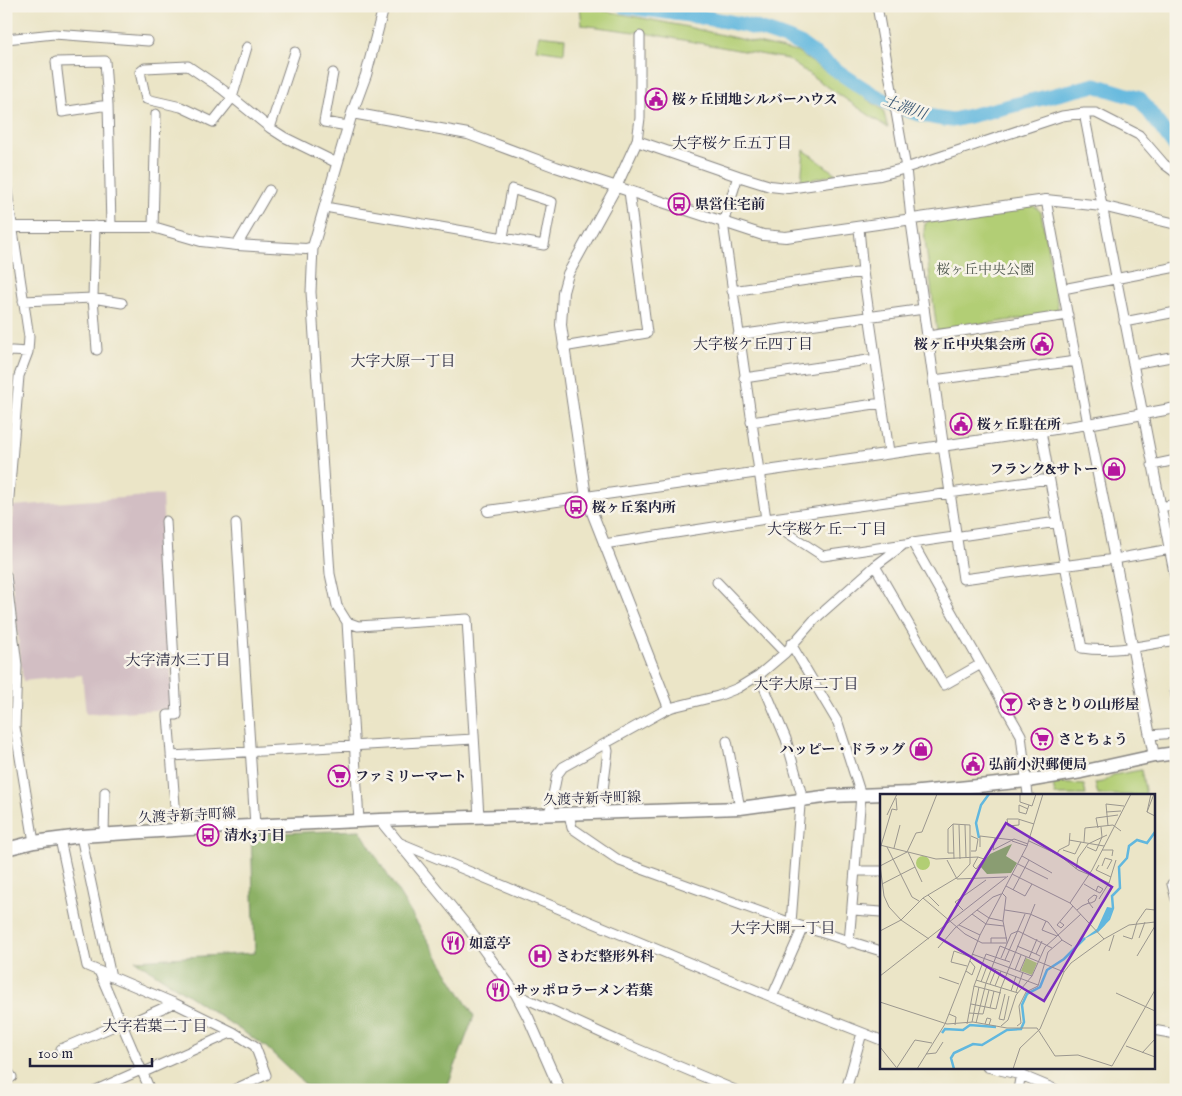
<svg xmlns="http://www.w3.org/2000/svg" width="1182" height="1096" font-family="'IM FELL English','Noto Serif JP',serif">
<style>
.industrial{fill:#d2bec3}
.green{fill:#b2ce74;stroke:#6a7858}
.forest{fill:#8db166;stroke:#586a50}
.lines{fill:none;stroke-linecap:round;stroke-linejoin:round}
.river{stroke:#61b7de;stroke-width:15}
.minor-casing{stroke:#868481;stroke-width:11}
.tertiary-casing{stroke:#868481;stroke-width:12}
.secondary-casing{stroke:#868481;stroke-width:15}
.minor{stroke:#fff;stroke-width:9}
.tertiary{stroke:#fff;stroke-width:10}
.secondary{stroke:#fff;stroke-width:12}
.labels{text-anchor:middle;stroke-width:5;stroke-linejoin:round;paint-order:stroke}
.poi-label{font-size:14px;font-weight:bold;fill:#22223b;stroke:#f7f3e8;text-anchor:start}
.park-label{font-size:14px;fill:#4d564c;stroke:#f7f3e8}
.street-label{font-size:14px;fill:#22223b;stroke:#f7f3e8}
.water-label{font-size:15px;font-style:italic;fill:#385674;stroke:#f7f3e8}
.neighbourhood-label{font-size:15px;fill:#22223b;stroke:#f7f3e8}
.inset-river{fill:none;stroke:#61b7de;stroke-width:2.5}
.inset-road{fill:none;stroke:#9b978f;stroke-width:1}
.view{fill:#7b2cbf;fill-opacity:0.15;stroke:#7b2cbf;stroke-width:2.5}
.inset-edge{fill:none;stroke:#22223b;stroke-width:2.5}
</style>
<rect width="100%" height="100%" fill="#f7f3e8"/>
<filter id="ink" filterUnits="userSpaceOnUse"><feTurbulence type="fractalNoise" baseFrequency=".02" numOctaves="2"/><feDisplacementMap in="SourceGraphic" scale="10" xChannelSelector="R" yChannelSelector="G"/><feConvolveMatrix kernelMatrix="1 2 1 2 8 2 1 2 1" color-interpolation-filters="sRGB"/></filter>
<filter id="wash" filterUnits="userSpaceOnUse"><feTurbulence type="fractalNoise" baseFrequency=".0096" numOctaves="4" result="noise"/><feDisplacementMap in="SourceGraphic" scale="20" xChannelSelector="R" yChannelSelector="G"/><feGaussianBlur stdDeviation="1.12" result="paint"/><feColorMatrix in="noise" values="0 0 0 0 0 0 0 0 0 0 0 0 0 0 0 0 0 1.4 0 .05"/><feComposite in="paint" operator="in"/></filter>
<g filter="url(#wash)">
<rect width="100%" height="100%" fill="#ebe5c7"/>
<path class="industrial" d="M 162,495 L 173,709 L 86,714 L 82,675 L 23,681 L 9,555 L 13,506 Z"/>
<path class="green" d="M 580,6 L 683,26 L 797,52 L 883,110 L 888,128 L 787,59 L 650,34 L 582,25 Z
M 539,35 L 565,38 L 564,53 L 536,49 Z
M 804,150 L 836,174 L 801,182 Z
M 1033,205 L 1041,212 L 1059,313 L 937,331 L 924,232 L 925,224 L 929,221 L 997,212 Z
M 1141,770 L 1146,795 L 1098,795 L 1095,783 L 1103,782 L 1113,775 Z
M 1059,783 L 1084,785 L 1086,795 L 1055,795 L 1053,784 Z"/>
<path class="forest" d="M 360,830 L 474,1016 L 446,1090 L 334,1090 L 307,1086 L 266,1047 L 135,960 L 255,953 L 251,834 Z"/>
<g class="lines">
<path class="river" d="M 624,6 C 683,15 746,19 800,44 C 851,80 888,114 953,120 L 1095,85 L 1140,99 L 1176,148"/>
</g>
</g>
<g filter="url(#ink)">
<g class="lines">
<g class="minor-casing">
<path id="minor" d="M 877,6 L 906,168 L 911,219
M 6,39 L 54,34 L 148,41
M 247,47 L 232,98 L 213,122 L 181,107 L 146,99 L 140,72 L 145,68 L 188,66 L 222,89 L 270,128 L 284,137 L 337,163
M 333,73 L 324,122 L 348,126
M 108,105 L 62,112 L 56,62 L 105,61 L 108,105 L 111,226
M 1084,113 L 1176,583
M 270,128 L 295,52
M 637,141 L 640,118 L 640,36
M 906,168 L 1062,116 L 1084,113 L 1096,113 L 1139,135 L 1164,164 L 1176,173
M 738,176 L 723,223 L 766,519 L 823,556 L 1057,522
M 6,184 L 29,337 L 28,352 L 19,376 L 6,533
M 1046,200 L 1088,424
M 325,207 L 544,245 L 552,202 L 512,189 L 503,237
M 95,226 L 93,298 L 97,350
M 153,227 L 156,114
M 237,245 L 269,190
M 313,247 L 311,292 L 330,574 L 337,606 L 347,622 L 359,821
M 863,272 L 889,452
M 1063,289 L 1176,267
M 732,291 L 863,272 L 859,228
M 23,301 L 93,298 L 122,303
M 1124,322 L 1176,312
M 738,335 L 924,309
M 928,336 L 1068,315
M 563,347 L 647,333 L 629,191
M 6,352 L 12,351 L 28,352
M 1133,364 L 1176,356
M 744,378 L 875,359
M 934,380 L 1076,361
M 751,422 L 882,403
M 1041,431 L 1065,565 L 1082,648 C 1113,653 1146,645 1176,640
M 943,446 L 963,579 L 1115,559 L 1176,548
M 1152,465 L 1176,460
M 1161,507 L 1176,504
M 166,521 L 177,715 L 168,715 L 177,830
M 236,523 L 255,826
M 912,542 L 1021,735 L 1028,795
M 604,544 L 766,519 L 1049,479
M 875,566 L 944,685 L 981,664
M 6,575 L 17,665 L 15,727 L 34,842
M 717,582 L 785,653
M 347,622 L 358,626 L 467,619 L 479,817
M 791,644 L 838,723 L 861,795 L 849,943
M 759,675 L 786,739 L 801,792 L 791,923
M 1175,690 L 1176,697
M 1150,735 L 1176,733
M 727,741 L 740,808
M 171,756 L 474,739
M 600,813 L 608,751 L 606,743
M 569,814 L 572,828 L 620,861 L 791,923 L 881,951
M 549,815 L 557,775 L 563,767 L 669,708 L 718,696 L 738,688 L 759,675 L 785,653 L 814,620 L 875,566 L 903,545
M 104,834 L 105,792
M 81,836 L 111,977
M 60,839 L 87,966 L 174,1003 L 233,1032 L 255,1046 L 266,1075 L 233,1090
M 398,842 L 772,997 L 881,1040
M 856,871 L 881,871
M 1176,882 L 1172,884 L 1176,899
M 853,910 L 881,912
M 99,971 L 150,1090
M 516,994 L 621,1042 L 735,1090
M 772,997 L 803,927
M 123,1026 L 174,1003
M 1153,1030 L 1176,1034
M 61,1049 L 121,1023
M 987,1067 L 1021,1075 L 1057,1090
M 6,1069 L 12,1077 L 6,1081
M 142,1073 L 233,1032
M 96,1090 L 141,1070
M 846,1090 L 862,1033
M 1018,1090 L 1022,1067"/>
</g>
<g class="tertiary-casing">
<path id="tertiary" d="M 352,113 L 468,134 L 556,167 L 763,235 L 786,237 L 1046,200 L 1102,206 L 1176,224
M 911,219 L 943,446
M 6,227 L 153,227 L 201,241 L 237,245 L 306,249 L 313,247 L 352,113 L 366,75 L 384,6
M 1088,424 L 1154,756
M 488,511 L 976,441 L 1088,424 L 1176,408
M 669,708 L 586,497 L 561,325 L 563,292 L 568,274 L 616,187 L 637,141 L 738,176 L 770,186 L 788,188 L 880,175 L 906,168
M 380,820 L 466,925 L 516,994 L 528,1017 L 560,1090"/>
</g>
<g class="secondary-casing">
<path id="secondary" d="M 6,849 L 34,842 L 81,836 L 206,828 L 380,820 L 740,808 L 831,796 L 910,793 L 1027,781 L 1081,772 L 1154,756 L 1176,753"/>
</g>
<use href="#minor" class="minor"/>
<use href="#tertiary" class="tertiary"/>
<use href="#secondary" class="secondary"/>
</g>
</g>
<defs>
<g id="civic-ring" transform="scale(1.125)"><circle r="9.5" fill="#f7f3e8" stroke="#b5179e" stroke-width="1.5"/><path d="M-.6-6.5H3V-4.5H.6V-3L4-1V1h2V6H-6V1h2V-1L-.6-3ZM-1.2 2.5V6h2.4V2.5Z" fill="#b5179e"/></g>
<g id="bus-ring" transform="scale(1.125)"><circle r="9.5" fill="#f7f3e8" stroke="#b5179e" stroke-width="1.5"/><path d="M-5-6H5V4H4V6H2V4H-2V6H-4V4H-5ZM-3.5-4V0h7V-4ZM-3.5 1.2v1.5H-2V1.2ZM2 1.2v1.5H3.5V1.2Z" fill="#b5179e"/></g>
<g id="shop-ring" transform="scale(1.125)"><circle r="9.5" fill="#f7f3e8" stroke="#b5179e" stroke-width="1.5"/><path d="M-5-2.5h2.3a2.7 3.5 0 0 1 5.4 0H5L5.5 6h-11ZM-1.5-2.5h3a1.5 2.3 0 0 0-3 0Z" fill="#b5179e"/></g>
<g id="bar-ring" transform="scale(1.125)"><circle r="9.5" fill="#f7f3e8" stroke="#b5179e" stroke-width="1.5"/><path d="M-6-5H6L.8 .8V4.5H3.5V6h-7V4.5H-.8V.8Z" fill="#b5179e"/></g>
<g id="supermarket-ring" transform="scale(1.125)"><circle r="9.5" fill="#f7f3e8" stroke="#b5179e" stroke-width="1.5"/><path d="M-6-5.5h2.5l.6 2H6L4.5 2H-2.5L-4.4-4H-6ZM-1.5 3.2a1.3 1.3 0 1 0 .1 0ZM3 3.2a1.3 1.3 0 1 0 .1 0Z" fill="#b5179e"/></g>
<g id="restaurant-ring" transform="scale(1.125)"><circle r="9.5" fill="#f7f3e8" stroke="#b5179e" stroke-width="1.5"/><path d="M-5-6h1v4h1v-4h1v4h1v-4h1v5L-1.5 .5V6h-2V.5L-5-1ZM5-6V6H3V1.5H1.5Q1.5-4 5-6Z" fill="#b5179e"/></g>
<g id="hospital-ring" transform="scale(1.125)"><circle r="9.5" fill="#f7f3e8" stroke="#b5179e" stroke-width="1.5"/><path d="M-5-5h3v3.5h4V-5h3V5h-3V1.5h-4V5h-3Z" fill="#b5179e"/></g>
</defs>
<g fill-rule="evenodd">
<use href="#civic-ring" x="656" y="99"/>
<use href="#bus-ring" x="679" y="204"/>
<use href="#civic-ring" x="1042" y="344"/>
<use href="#civic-ring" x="961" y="424"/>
<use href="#shop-ring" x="1114" y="469"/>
<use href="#bus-ring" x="576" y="507"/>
<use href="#bar-ring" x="1011" y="704"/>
<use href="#supermarket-ring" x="1042" y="739"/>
<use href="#shop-ring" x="921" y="749"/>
<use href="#civic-ring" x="973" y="764"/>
<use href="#supermarket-ring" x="339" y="776"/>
<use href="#bus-ring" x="208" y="835"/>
<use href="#restaurant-ring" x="453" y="943"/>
<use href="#hospital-ring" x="540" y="956"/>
<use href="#restaurant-ring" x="498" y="990"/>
</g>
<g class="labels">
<g class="poi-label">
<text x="672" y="104">桜ヶ丘団地シルバーハウス</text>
<text x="695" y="209">県営住宅前</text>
<text x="1026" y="349" text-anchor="end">桜ヶ丘中央集会所</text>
<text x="977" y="429">桜ヶ丘駐在所</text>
<text x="1098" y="474" text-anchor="end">フランク&amp;サトー</text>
<text x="592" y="512">桜ヶ丘案内所</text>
<text x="1027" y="709">やきとりの山形屋</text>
<text x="1058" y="744">さとちょう</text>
<text x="905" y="754" text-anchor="end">ハッピー・ドラッグ</text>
<text x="989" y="769">弘前小沢郵便局</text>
<text x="355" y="781">ファミリーマート</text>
<text x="224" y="840">清水3丁目</text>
<text x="469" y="948">如意亭</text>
<text x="556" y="961">さわだ整形外科</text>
<text x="514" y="995">サッポロラーメン若葉</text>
</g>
<g class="park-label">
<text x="985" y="274">桜ヶ丘中央公園</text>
</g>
<g class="street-label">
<text transform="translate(592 798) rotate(-2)" y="5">久渡寺新寺町線</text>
<text transform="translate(187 815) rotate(-3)" y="5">久渡寺新寺町線</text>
</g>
<g class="water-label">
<text transform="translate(905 107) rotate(20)" y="5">土淵川</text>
</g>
<g class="neighbourhood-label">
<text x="732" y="148">大字桜ケ丘五丁目</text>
<text x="753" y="349">大字桜ケ丘四丁目</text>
<text x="403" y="366">大字大原一丁目</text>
<text x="827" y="534">大字桜ケ丘一丁目</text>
<text x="178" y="665">大字清水三丁目</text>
<text x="806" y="689">大字大原二丁目</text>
<text x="783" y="933">大字大開一丁目</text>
<text x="155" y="1031">大字若葉二丁目</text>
</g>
</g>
<g transform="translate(880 794)">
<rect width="275" height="275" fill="#ebe5c7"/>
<path d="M36 69a7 7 0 1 1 14 0a7 7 0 1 1-14 0ZM 146,164 L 157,169 L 152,181 L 141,177 Z" fill="#b2ce74"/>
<path d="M 132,50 L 126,62 L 137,69 L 131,79 L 107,80 L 100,72 L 110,60 Z" fill="#8db166"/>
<path d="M 227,113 L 233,114 L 225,131 L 218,138 L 202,146 L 217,135 Z" fill="#61b7de"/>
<path class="inset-river" d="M 99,44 L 96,29 L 101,11 L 109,0M 217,137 L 229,125 L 233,114 L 232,102 L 240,94 L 239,73 L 247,64 L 249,52 L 257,46 L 267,49 L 275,38M 62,239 L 65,235 L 83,236 L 90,231 L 116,233M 74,275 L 71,264 L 74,259 L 93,250 L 102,251 L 127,236 L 141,235 L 144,228 L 142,211 L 147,200 L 160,193 L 167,176 L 184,165 L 205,144"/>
<path class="inset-road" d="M 140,0 L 140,8 L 152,12 L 156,0M 274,0 L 267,18 L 275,22M 148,15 L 139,11 L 139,18 L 146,20 L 149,11M 226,18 L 241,17M 267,18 L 271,0M 7,21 L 17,0M 139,26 L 139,31 L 128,32 L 127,25 L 138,25 L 154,30M 73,30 L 68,35 L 68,59 L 74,59M 73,30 L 74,65M 79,31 L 80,65M 85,31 L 86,64M 228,32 L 226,10 L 244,12M 218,34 L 216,24 L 238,21M 91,42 L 98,45 L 96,57 L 91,57M 115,44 L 113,56 L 134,45 L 148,50M 189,46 L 224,52M 132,47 L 147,52M 149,47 L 179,61 L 198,76 L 229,89 L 236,66M 204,48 L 205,34 L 233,31 L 241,37M 0,51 L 56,65 L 98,63 L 104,65 L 96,75 L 93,72 L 98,63M 7,53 L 32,103 L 39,107M 100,53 L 100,42 L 133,46M 207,53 L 216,57 L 222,43 L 221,33M 14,54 L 20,31M 0,55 L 12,15 L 17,16 L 16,4M 183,56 L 195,60 L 201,48M 222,56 L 233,56 L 232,62M 28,58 L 42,88M 177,60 L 179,56 L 189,51 L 190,39M 142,62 L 172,79M 67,66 L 77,85 L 126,83M 138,70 L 168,85M 0,71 L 4,102 L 9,113 L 21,126 L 49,145M 219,71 L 216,76 L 231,83M 0,72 L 27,58 L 36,39 L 42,38 L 57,0M 222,72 L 225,64 L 232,66 L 227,75M 196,75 L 198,64 L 208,50 L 227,41M 132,80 L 190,109 L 224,145M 2,90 L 35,73M 204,90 L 216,97 L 220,99 L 223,95 L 218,92 L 216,97M 126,92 L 145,102 L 152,90M 133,96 L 149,66M 122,99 L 126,103 L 123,127 L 127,148M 48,101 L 59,112M 43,104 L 85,140 L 102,149 L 127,149M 219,105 L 229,89M 190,109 L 212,76 L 251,0M 83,116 L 75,108 L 106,86M 97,116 L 109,124 L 123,127M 125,116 L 150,120 L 168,128 L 182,146 L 192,152M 197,116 L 202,112 L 204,111 L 209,109 L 211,109 L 215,107 L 217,102 L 214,101 L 208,106 L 209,109 L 213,114M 92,120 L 106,130 L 124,132M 166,127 L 162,136 L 177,142M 180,128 L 184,131 L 181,134 L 177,131 L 193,112M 79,131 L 100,141M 0,137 L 21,126 L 43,104 L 78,83 L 90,70 L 90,31 L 73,30M 243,142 L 252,145 L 257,128 L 266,115 L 275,116M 259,144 L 265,128M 111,149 L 111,144 L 127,144M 137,152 L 156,160M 58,154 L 75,134 L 113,103 L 121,100M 229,157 L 234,141M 92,160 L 152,182M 160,162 L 156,160 L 162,147M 257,162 L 275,132M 121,164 L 131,140 L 138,137 L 172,154M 149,164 L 157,145M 125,166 L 145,120M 102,170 L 158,191M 87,172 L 71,168 L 74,157 L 91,163M 135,176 L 141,161M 86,177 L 92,181 L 95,173 L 90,167M 140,177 L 146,163M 0,182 L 128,82M 59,183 L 79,190M 96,186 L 138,199M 101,188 L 107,172M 110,190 L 116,175M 94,192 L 121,199M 115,192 L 121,177M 131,197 L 136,182M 136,198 L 143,178M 236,199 L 275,217M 125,200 L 119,225 L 124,226 L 129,202M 0,208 L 67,230 L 93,228 L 127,234 L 157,234 L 175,262 L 198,261 L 232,272 L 275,196M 91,210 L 116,215M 110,214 L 114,197M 116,215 L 121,194 L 155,110M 89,219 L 103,220 L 109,196M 69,220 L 76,223 L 75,231M 92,228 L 99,193M 96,229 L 106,189 L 120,152 L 184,178M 87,230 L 94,192 L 106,160 L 130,168M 105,230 L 107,224 L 111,225 L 109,231M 121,232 L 128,226 L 136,201 L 152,182 L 165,153 L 201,120M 137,232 L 141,229 L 139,212 L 146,198 L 158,192 L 168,158 L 182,146M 246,252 L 275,263M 0,253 L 16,273M 262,259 L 275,245M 46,260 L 56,259 L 63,248M 16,275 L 35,246 L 52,249M 37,275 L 65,230 L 100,141 L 147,52 L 163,0M 133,275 L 140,254 L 160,235 L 184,178 L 191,169 L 224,145 L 249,131 L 275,128"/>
<path class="view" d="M 126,29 L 232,93 L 164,207 L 58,143 Z"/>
<rect width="275" height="275" class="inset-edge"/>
</g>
<rect width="1182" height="1096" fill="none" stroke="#f7f3e8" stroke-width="25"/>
<path d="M30 1058v8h122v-8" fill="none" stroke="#22223b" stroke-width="2.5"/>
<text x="38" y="1058" font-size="15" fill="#22223b" stroke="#f7f3e8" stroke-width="4" paint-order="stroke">100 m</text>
</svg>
